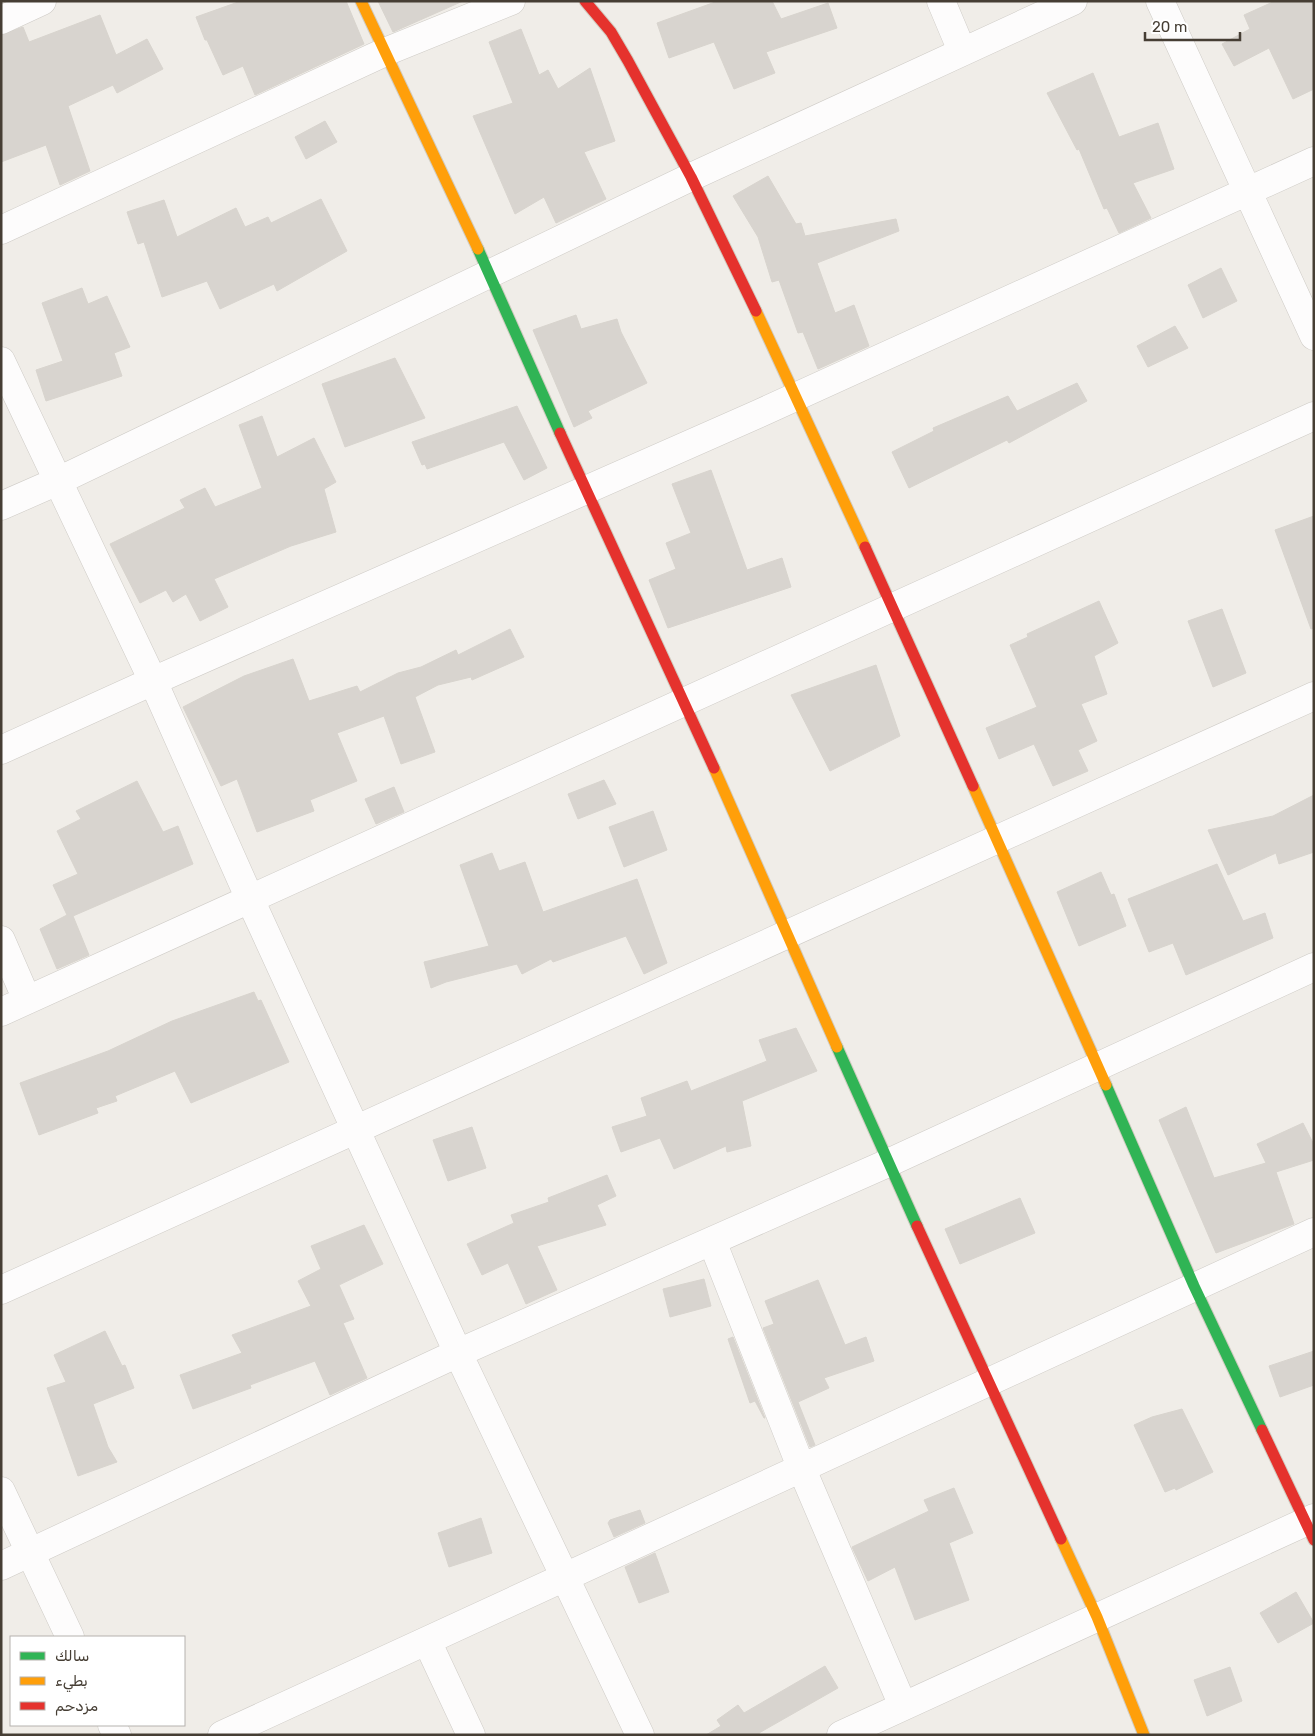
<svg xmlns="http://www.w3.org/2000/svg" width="1315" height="1736" font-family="Rubik,Cairo,sans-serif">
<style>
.building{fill:#d8d4cf;stroke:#d8d4ce}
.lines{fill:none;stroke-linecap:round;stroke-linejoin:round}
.street-casing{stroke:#cecbc6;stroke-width:29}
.fast-casing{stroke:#d1ccc0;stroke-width:13}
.slow-casing{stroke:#d1ccc0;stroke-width:13}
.jam-casing{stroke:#d1ccc0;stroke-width:13}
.street{stroke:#fdfcfc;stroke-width:28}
.fast{stroke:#30b455;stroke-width:11}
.slow{stroke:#ff9f0a;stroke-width:11}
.jam{stroke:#e5322d;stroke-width:11}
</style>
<rect width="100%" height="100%" fill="#f0ede8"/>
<path class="building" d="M 241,1 L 346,1 L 364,44 L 255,95 L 243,66 L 223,75 L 207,40 L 205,40 L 196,17 Z
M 378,1 L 463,1 L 393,32 Z
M 718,1 L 772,1 L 781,19 L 828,3 L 837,28 L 766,52 L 775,73 L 734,89 L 714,42 L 669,58 L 657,23 Z
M 1275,1 L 1314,1 L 1314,89 L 1293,99 L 1269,48 L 1234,66 L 1222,44 L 1250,29 L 1244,15 Z
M 100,15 L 116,55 L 147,39 L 163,69 L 117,93 L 113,85 L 68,106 L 90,171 L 60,185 L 46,145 L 1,162 L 1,35 L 23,27 L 29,42 Z
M 521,29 L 539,75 L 548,70 L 558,89 L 590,68 L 615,141 L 584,152 L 606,199 L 556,223 L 544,197 L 515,214 L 473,116 L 513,103 L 489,42 Z
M 1093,73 L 1119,137 L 1158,123 L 1174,169 L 1133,183 L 1151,218 L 1119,233 L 1107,208 L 1104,209 L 1079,149 L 1077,150 L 1047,93 Z
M 325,121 L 337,142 L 306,159 L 295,137 Z
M 768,176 L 796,224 L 801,223 L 805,236 L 896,219 L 899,231 L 817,263 L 835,313 L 854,305 L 869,346 L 818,369 L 803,332 L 798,333 L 779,280 L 772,282 L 758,237 L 733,196 Z
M 321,199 L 347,251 L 277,291 L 274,284 L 220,309 L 207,281 L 162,297 L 144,242 L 138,244 L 127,212 L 164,200 L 177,237 L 236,208 L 245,227 L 268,217 L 271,223 Z
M 1221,268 L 1237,301 L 1203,318 L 1188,285 Z
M 82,288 L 88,304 L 107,296 L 130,347 L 114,353 L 122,376 L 46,401 L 36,370 L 63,361 L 42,303 Z
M 576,315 L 581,329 L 617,319 L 621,332 L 647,383 L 588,411 L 592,418 L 574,427 L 533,330 Z
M 1175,326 L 1188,348 L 1148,367 L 1137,346 Z
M 395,358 L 425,418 L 345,447 L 322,384 Z
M 1077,383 L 1087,401 L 1009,443 L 1007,440 L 909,488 L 892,452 L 934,431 L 933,428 L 1008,396 L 1017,411 Z
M 517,406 L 547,468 L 524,480 L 504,442 L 427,469 L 425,464 L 422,465 L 412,442 Z
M 262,416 L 277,457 L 314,438 L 336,482 L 324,489 L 336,532 L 291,546 L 214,579 L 228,607 L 200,621 L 186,594 L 173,602 L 166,590 L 140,603 L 110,544 L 185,508 L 180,500 L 205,488 L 215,507 L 262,488 L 239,425 Z
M 711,470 L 747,570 L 782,558 L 791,587 L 668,628 L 649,580 L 676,569 L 666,543 L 691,533 L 672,484 Z
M 1314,516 L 1314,628 L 1311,629 L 1275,530 Z
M 1099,601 L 1118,643 L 1094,656 L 1107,694 L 1081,704 L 1097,741 L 1078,750 L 1088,771 L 1053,786 L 1034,744 L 999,759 L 986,728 L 1037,707 L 1010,645 L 1028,637 L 1027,634 Z
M 1222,609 L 1246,673 L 1213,687 L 1188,621 Z
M 510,629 L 524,657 L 472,680 L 471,677 L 438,685 L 415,697 L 435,752 L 401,764 L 384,716 L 337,733 L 357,781 L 310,800 L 314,811 L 257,832 L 237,779 L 221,786 L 183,707 L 244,676 L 293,659 L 309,701 L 357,686 L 360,692 L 398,673 L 421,667 L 456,650 L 458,655 Z
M 876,665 L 900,736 L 830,771 L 791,695 Z
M 604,780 L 616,804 L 578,819 L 568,794 Z
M 137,781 L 163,832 L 178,826 L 193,864 L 73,916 L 89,955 L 57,969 L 40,929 L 67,915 L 53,885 L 78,874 L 57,831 L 81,819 L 76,811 Z
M 394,787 L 404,812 L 376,824 L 365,799 Z
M 1314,795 L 1314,852 L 1279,864 L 1276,853 L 1228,875 L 1208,830 L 1273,816 Z
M 653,811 L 667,850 L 624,867 L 609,827 Z
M 492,853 L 499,871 L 525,862 L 543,912 L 637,879 L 667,963 L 644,974 L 626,936 L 553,962 L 551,959 L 522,974 L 517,964 L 446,982 L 431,988 L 424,962 L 489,946 L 460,865 Z
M 1217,864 L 1243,921 L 1265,913 L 1273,938 L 1186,975 L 1173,943 L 1149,952 L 1128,899 Z
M 1101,872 L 1111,895 L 1114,894 L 1126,926 L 1079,946 L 1057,892 Z
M 254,992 L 258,1001 L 261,1000 L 289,1062 L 191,1103 L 175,1071 L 115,1096 L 117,1101 L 96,1108 L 98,1113 L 39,1135 L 20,1083 L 108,1051 L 172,1021 Z
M 796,1028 L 817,1071 L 742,1101 L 751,1146 L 727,1152 L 726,1146 L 674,1169 L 660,1138 L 621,1152 L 612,1127 L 647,1116 L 641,1098 L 687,1081 L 691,1091 L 767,1061 L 759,1040 Z
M 1186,1107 L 1214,1178 L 1266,1163 L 1257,1144 L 1303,1123 L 1314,1145 L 1314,1160 L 1276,1172 L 1294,1224 L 1216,1253 L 1159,1120 Z
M 472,1127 L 486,1168 L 448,1181 L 433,1140 Z
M 607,1175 L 616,1196 L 597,1205 L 606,1225 L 537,1246 L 557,1290 L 526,1304 L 508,1263 L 482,1275 L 467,1244 L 514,1223 L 511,1215 L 549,1202 L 548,1198 Z
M 1020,1198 L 1035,1233 L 960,1264 L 945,1229 Z
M 364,1225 L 383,1264 L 339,1285 L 354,1319 L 343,1323 L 367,1378 L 330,1395 L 315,1361 L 250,1385 L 251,1388 L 193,1409 L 180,1375 L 242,1353 L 232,1335 L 311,1306 L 298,1281 L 321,1269 L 311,1246 Z
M 704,1279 L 711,1306 L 670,1317 L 663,1289 Z
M 818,1280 L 845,1345 L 866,1337 L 874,1361 L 824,1378 L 829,1388 L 798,1402 L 815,1445 L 810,1447 L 763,1328 L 774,1324 L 765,1301 Z
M 105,1331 L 122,1366 L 125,1365 L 134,1388 L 93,1404 L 108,1447 L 117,1462 L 78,1476 L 47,1388 L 66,1382 L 54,1355 Z
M 733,1337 L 765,1418 L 764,1418 L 755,1401 L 750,1403 L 728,1339 Z
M 1314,1351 L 1314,1385 L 1280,1397 L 1269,1366 Z
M 1182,1409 L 1213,1472 L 1176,1490 L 1175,1488 L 1165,1492 L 1134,1425 L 1152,1417 Z
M 954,1488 L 973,1533 L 949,1543 L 969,1600 L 915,1620 L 895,1567 L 868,1581 L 852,1547 L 929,1511 L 924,1500 Z
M 640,1510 L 645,1523 L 614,1537 L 608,1523 L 610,1520 Z
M 481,1518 L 492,1553 L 449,1567 L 438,1533 Z
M 655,1553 L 669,1592 L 639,1603 L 625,1567 Z
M 1296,1592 L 1314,1623 L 1278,1643 L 1260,1613 Z
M 825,1666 L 838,1688 L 759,1733 L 760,1735 L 706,1735 L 721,1726 L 717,1720 L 738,1705 L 744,1713 Z
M 1230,1667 L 1242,1701 L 1207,1716 L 1194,1680 Z"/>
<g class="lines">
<g class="street-casing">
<path id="street" d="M 941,1 L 962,51
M 1160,1 L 1314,336
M 1,20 L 42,1
M 1,230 L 385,52 L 511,1
M 1,361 L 153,681 L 249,897 L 458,1353 L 640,1735
M 1,506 L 58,481 L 691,177 L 1073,1
M 1,750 L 153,681 L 758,414 L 1314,161
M 1,940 L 27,1000
M 1,1012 L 1314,416
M 712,1241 L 801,1467 L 903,1706
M 1,1290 L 1314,696
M 1,1491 L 70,1637
M 1,1566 L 458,1353 L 888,1163 L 1314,967
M 427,1641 L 471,1735
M 112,1725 L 117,1735
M 222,1735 L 1314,1232
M 841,1735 L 1314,1518"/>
</g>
<g class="fast-casing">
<path id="fast" d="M 478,249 L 560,433
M 837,1047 L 917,1226
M 1106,1085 L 1194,1286 L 1262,1430"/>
</g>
<g class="slow-casing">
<path id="slow" d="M 361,1 L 478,249
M 756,311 L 865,547
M 714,768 L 837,1047
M 973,786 L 1106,1085
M 1061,1539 L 1097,1617 L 1144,1735"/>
</g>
<g class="jam-casing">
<path id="jam" d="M 585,1 L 611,32 L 628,61 L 691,177 L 756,311
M 560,433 L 714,768
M 865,547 L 973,786
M 917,1226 L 1061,1539
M 1262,1430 L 1314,1540"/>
</g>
<use href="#street" class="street"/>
<use href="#fast" class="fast"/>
<use href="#slow" class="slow"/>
<use href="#jam" class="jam"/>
</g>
<rect width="1315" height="1736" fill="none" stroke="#463e34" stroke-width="5"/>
<rect x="10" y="1636" width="175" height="90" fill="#ffffff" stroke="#b5b2ae"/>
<rect x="20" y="1652" width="25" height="8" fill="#30b455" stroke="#b5b2ae"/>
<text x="55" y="1661" font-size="15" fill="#463e34">سالك</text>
<rect x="20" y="1677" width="25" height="8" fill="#ff9f0a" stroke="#b5b2ae"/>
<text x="55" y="1686" font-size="15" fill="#463e34">بطيء</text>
<rect x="20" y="1702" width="25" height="8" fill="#e5322d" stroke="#b5b2ae"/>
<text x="55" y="1711" font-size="15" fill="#463e34">مزدحم</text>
<path d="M1145 32v8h95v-8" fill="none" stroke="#463e34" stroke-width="2.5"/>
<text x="1152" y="32" font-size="15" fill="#463e34" stroke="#ffffff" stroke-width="4" paint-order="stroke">20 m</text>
</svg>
